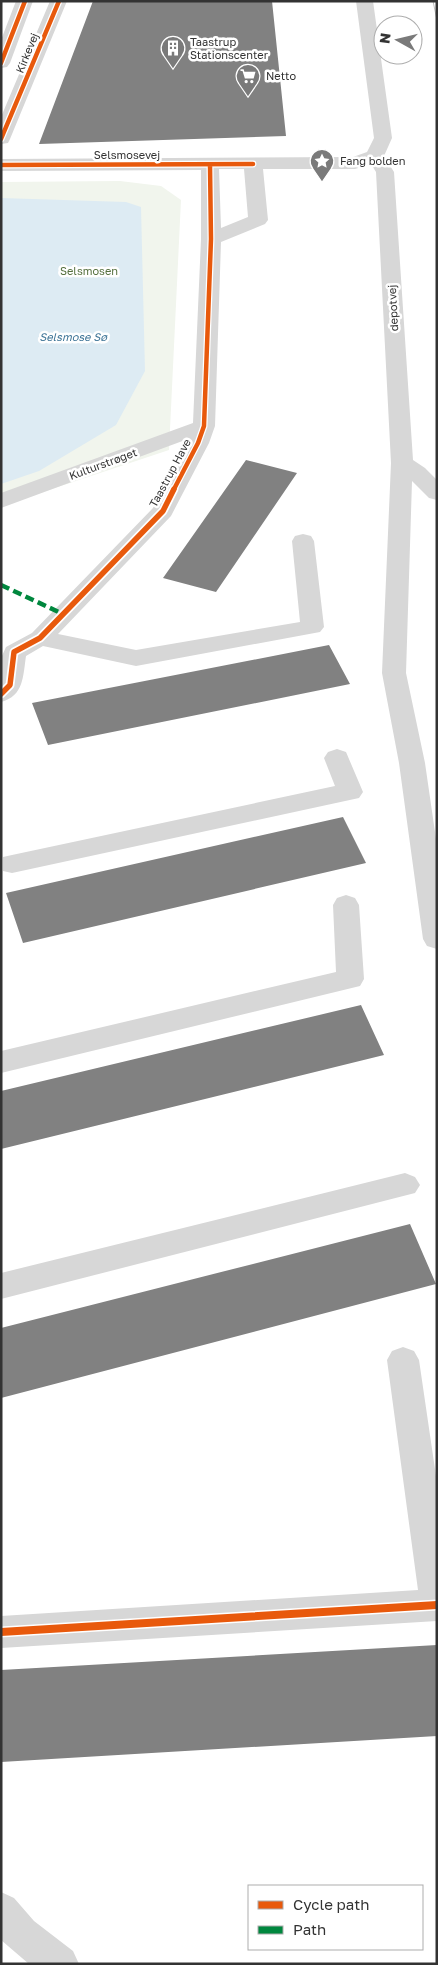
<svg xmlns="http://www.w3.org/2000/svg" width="438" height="1965" font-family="'Golos Text',sans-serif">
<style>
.green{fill:#f1f5ed}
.water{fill:#ddebf3}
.building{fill:#818181}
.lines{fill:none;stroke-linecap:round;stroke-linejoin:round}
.minor{fill:#d7d7d7;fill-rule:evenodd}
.tram{stroke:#bebebe;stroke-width:1}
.quiet{stroke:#00873e;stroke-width:4.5;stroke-dasharray:9 4.5;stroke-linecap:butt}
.cycleway-far2-casing{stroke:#fff;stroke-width:7}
.cycleway-far1-casing{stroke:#fff;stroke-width:9}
.cycleway-casing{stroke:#fff;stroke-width:11}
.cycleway-far2{stroke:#e8590c;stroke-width:4.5}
.cycleway-far1{stroke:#e8590c;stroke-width:5.5}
.cycleway{stroke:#e8590c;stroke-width:8}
.labels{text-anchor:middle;stroke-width:5;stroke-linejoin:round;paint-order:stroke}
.far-poi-label{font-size:11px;fill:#333;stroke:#fff;text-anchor:start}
.far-street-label{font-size:11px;fill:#333;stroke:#fff}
.far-park-label{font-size:11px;fill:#56703f;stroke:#fff}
.far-water-label{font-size:11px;font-style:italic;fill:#3f7597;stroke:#fff}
</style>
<rect width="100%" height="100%" fill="#fff"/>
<path class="green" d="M 120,181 L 161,186 L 181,200 L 169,450 L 1,506 L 1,182 Z"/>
<path class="water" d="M 1,198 L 126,202 L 141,207 L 145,371 L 116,425 L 39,471 L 1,484 Z"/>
<path class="building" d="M 93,1 L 272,1 L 286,136 L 39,144 Z
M 246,460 L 297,473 L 216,592 L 163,578 Z
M 329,645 L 350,684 L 48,745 L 32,703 Z
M 343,817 L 366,863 L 23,943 L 6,893 Z
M 361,1005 L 384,1055 L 1,1149 L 1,1091 Z
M 410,1224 L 436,1284 L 1,1398 L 1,1328 Z
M 437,1645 L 437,1736 L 1,1762 L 1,1670 Z"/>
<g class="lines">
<path class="minor" d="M 16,1 L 33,1 L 10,63 L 7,67 L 1,68 L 1,40 Z
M 50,1 L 67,1 L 10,139 L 8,143 L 1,144 L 1,117 Z
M 356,1 L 373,1 L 392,138 L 384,156 L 394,172 L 413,460 L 425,468 L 437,480 L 437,500 L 429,498 L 412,481 L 406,673 L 425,763 L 437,846 L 437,949 L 427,946 L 423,939 L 399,763 L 382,673 L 391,463 L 376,172 L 371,164 L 355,169 L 263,169 L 268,220 L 265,224 L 221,242 L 215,426 L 209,443 L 171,516 L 58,634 L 136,650 L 300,622 L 292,541 L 295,536 L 303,534 L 311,536 L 314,541 L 324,627 L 320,632 L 136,666 L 43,646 L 26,656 C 23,676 24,696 1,702 L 1,658 L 6,647 L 32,633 L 153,508 L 188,439 L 1,508 L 1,493 L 193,423 L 201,239 L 201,170 L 1,171 L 1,159 L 353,157 L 367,152 L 374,138 ZM 219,169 L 244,169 L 248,217 L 221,228 Z
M 337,749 L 346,752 L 363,792 L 359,798 L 12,873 L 3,871 L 3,857 L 12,855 L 335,786 L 324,758 L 328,752 Z
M 346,895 L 355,898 L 359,905 L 364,979 L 360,986 L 1,1073 L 1,1051 L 336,972 L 333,905 L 337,898 Z
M 405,1173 L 415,1177 L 420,1185 L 415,1193 L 1,1299 L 1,1273 Z
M 403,1347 L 414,1351 L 419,1360 L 437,1483 L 437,1621 L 1,1648 L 1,1616 L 418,1590 L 387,1360 L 392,1351 Z
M 1,1892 L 14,1898 L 34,1921 L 73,1951 L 79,1964 L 29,1964 L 1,1940 Z"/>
<path class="tram" d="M 433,1 L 437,20"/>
<path class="quiet" d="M 1,585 L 63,614"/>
<g class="cycleway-far2-casing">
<path id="cycleway-far2" d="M 1,63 L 25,1
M 1,139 L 59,1
M 1,165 L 253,164
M 173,491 L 198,443 L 204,426 L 211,239 L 210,165"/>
</g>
<g class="cycleway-far1-casing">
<path id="cycleway-far1" d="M 1,694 L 10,685 L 14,652 L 40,638 L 163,511 L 174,489"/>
</g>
<g class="cycleway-casing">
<path id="cycleway" d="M 1,1632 L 437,1605"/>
</g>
<use href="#cycleway-far2" class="cycleway-far2"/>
<use href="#cycleway-far1" class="cycleway-far1"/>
<use href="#cycleway" class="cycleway"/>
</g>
<defs>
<g id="building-pin" transform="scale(1.25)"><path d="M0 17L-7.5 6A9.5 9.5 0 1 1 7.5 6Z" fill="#7a7a7a" stroke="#fff"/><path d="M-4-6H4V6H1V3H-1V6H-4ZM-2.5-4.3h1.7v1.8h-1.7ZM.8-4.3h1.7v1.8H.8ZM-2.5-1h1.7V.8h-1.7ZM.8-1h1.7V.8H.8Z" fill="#fff"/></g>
<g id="supermarket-pin" transform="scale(1.25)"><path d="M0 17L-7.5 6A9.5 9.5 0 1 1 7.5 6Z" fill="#7a7a7a" stroke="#fff"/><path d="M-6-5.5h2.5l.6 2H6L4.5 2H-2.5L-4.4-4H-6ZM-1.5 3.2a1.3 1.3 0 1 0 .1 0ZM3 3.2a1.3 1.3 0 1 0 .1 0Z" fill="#fff"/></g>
<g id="sight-pin" transform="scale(1.25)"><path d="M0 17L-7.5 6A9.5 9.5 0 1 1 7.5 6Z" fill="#7a7a7a" stroke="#fff"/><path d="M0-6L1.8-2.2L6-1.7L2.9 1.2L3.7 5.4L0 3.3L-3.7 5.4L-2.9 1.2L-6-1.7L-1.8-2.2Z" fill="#fff"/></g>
</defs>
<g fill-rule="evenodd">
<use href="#building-pin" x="173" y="48"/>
<use href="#supermarket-pin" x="248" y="76"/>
<use href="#sight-pin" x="322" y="161"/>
</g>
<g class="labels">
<g class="far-poi-label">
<text x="190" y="46">Taastrup<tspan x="190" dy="13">Stationscenter</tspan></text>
<text x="266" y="80">Netto</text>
<text x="340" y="165">Fang bolden</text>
</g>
<g class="far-street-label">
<text transform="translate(27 53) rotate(-68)" y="4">Kirkevej</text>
<text x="127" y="159">Selsmosevej</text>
<text transform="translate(393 308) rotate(-93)" y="4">depotvej</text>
<text transform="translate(103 464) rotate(-20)" y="4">Kulturstrøget</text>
<text transform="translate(170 473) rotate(-62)" y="4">Taastrup Have</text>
</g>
<g class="far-park-label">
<text x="89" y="275">Selsmosen</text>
</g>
<g class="far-water-label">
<text x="73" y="341">Selsmose Sø</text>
</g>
</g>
<rect width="438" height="1965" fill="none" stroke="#333333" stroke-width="5"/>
<rect x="248" y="1885" width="175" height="65" fill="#ffffff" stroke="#adadad"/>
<rect x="258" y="1901" width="25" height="8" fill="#e8590c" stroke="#adadad"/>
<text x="293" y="1910" font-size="15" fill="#333333">Cycle path</text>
<rect x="258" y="1926" width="25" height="8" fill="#00873e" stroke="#adadad"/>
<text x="293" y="1935" font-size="15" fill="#333333">Path</text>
<g transform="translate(398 40) rotate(278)"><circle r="24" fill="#ffffff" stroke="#adadad"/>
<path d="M0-4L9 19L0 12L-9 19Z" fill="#7a7a7a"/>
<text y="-8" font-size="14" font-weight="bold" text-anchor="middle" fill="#333333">N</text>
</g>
</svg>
